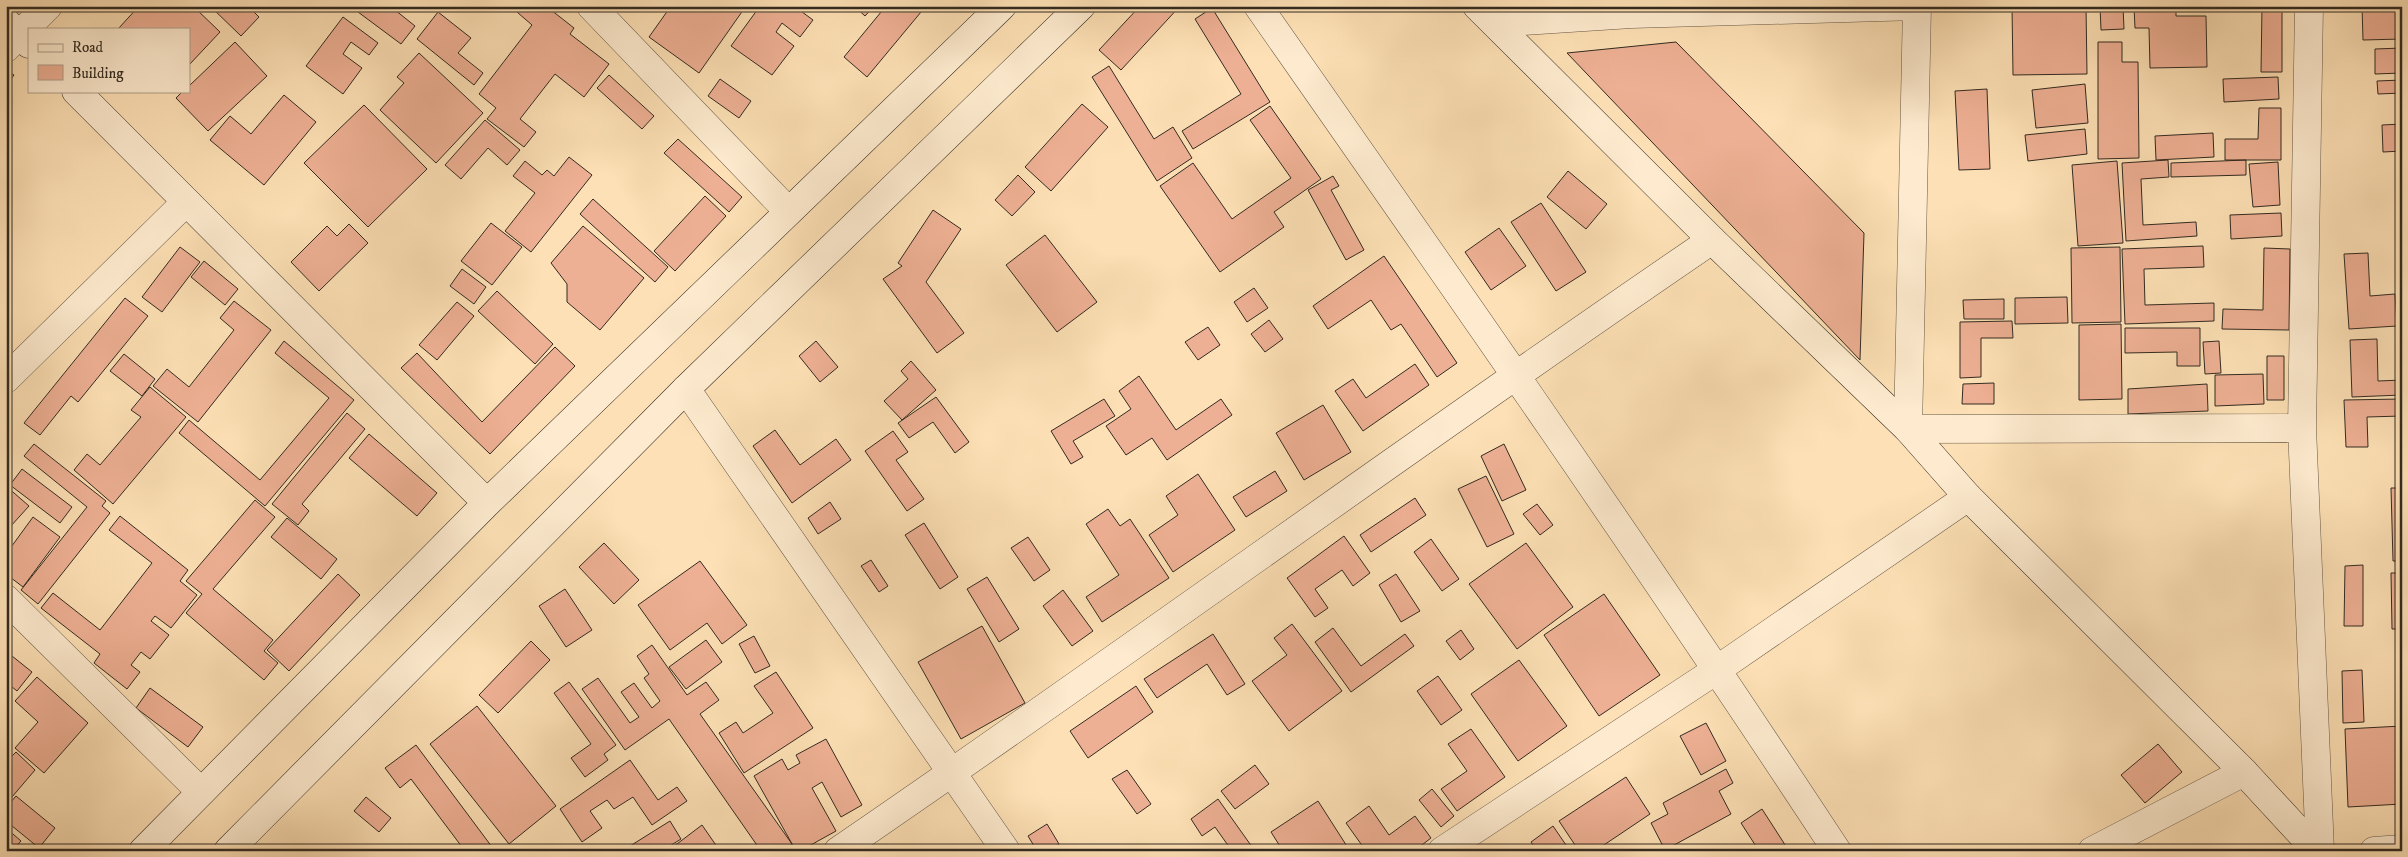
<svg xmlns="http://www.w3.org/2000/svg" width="2408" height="857" font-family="'IM FELL DW Pica',serif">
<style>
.building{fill:#eeb094;stroke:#332b21}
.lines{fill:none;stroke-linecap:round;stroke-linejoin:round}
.street-casing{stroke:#665846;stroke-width:29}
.secondary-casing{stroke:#332b21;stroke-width:29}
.street{stroke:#feebcf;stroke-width:28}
.secondary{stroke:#feebcf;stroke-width:28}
</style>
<rect width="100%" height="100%" fill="#fde0b5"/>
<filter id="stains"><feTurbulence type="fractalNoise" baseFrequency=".004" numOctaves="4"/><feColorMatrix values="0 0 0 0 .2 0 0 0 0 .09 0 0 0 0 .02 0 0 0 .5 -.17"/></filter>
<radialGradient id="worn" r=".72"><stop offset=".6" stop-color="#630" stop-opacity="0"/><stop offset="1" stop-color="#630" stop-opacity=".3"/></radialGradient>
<path class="building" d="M 139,6 L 193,6 L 220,32 L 189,65 L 189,29 L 118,29 Z
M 210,6 L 248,6 L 259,17 L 241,36 Z
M 362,6 L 390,6 L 415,26 L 401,44 L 358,12 Z
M 510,6 L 546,6 L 574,28 L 570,34 L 609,64 L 584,97 L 555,74 L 520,119 L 536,132 L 524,147 L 487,119 L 496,108 L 479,94 L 532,25 Z
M 671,6 L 746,6 L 699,73 L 649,37 Z
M 760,6 L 794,6 L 813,20 L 800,37 L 782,23 L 776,32 L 794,46 L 772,75 L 731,46 Z
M 854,6 L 874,6 L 865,16 Z
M 886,6 L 926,6 L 867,77 L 844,57 Z
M 1140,6 L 1180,6 L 1121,70 L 1099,50 Z
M 2012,6 L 2086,6 L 2087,74 L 2013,75 Z
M 2100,6 L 2123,6 L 2124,29 L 2101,30 Z
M 2176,6 L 2176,16 L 2206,16 L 2207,67 L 2150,68 L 2149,28 L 2135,28 L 2134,7 Z
M 2262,6 L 2282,6 L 2282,72 L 2261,72 Z
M 2362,6 L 2402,6 L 2402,39 L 2363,40 Z
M 1212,8 L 1270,102 L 1193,149 L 1182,131 L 1241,94 L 1195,19 Z
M 438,12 L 471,38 L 458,53 L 483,73 L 474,85 L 417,39 Z
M 343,17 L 378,43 L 369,55 L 351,42 L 343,54 L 362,68 L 343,94 L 306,66 Z
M 235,42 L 267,76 L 208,131 L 176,98 L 183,91 L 189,91 L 189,86 Z
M 1676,42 L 1864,233 L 1860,360 L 1567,53 Z
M 2098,42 L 2122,42 L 2122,62 L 2138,62 L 2139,158 L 2098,159 Z
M 2402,48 L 2402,73 L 2375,74 L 2375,49 Z
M 419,53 L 483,113 L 436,163 L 380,110 L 404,83 L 397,77 Z
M 1109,66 L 1154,139 L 1173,127 L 1192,158 L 1157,181 L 1092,77 Z
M 6,70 L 14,75 L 6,86 Z
M 609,75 L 654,116 L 642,129 L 597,88 Z
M 2278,77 L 2279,99 L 2224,102 L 2223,79 Z
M 720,79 L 751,101 L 739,118 L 708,96 Z
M 2402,80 L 2402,93 L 2378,94 L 2377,81 Z
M 2085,84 L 2088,123 L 2036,128 L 2032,90 Z
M 1987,89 L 1990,169 L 1959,170 L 1955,91 Z
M 284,95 L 316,122 L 264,185 L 210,140 L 230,116 L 251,134 Z
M 1082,104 L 1108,127 L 1051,191 L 1025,167 Z
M 364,105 L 427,169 L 368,227 L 304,163 Z
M 1270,106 L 1321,179 L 1274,212 L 1284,227 L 1220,272 L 1160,186 L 1193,163 L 1232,219 L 1291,178 L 1250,120 Z
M 2259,108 L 2281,108 L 2281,160 L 2225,160 L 2225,139 L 2258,139 Z
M 485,120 L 520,150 L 507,165 L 488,148 L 461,179 L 445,165 Z
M 2402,124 L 2402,151 L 2383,152 L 2382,125 Z
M 2085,129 L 2087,154 L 2028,161 L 2025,135 Z
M 2213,133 L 2214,157 L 2156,160 L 2155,136 Z
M 678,139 L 742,197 L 729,212 L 664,153 Z
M 569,157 L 592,175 L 531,252 L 505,231 L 535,193 L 513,176 L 525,161 L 542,175 L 547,170 L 554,176 Z
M 2168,160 L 2169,177 L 2141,179 L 2143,225 L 2196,222 L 2197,236 L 2126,241 L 2122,163 Z
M 2246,160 L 2246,175 L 2171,177 L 2171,163 Z
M 2117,161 L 2123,243 L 2078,246 L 2072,165 Z
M 2278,162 L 2280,205 L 2253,207 L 2249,164 Z
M 1568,171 L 1607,204 L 1586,229 L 1547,197 Z
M 1018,175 L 1035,192 L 1012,216 L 995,200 Z
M 1333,176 L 1339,186 L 1331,190 L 1364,250 L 1346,260 L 1308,190 Z
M 705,196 L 726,216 L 675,271 L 654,251 Z
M 593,199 L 668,267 L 655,282 L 580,214 Z
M 1541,203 L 1586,272 L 1556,291 L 1511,222 Z
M 933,210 L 961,229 L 926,282 L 964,333 L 937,353 L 883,279 L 902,266 L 898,263 Z
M 2281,213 L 2282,236 L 2231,239 L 2230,215 Z
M 491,223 L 522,247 L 492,285 L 461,261 Z
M 349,224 L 368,243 L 319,291 L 291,262 L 327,226 L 337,236 Z
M 583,226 L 644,278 L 600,330 L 567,302 L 567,284 L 551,263 Z
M 1499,228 L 1526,266 L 1491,290 L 1465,252 Z
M 1045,235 L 1097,302 L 1057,332 L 1006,265 Z
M 2203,246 L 2204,267 L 2144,269 L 2145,305 L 2214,303 L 2214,321 L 2125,324 L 2122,249 Z
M 180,247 L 200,262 L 162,312 L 142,297 Z
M 2120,247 L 2121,322 L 2072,323 L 2071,248 Z
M 2264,248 L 2290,249 L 2289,330 L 2222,329 L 2223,309 L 2263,310 Z
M 2368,253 L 2370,296 L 2395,294 L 2397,326 L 2349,329 L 2344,254 Z
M 1384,256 L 1457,363 L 1437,377 L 1401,324 L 1391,330 L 1371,300 L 1328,329 L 1313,306 Z
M 204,261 L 238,289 L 225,305 L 191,277 Z
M 462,269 L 486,287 L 474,304 L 450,286 Z
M 1254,288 L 1268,308 L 1247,322 L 1234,302 Z
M 497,291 L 553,344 L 535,364 L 478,311 Z
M 2067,297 L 2068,323 L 2015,324 L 2015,298 Z
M 125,298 L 148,316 L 78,402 L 71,396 L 40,435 L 24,423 Z
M 2004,299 L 2004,319 L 1964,319 L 1963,300 Z
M 234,301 L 271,330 L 198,422 L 153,386 L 167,369 L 189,387 L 234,330 L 220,318 Z
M 457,302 L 474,316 L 437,360 L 419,345 Z
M 1269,320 L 1283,339 L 1265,352 L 1251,334 Z
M 2012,321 L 2013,338 L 1981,338 L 1981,377 L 1960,378 L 1960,322 Z
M 2121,324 L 2122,399 L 2079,400 L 2079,325 Z
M 1208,327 L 1220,345 L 1198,360 L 1185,342 Z
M 2125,328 L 2200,328 L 2200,366 L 2177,366 L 2177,352 L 2125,353 Z
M 2377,339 L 2378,381 L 2402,380 L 2402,395 L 2352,397 L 2350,340 Z
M 284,341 L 354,400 L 265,506 L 179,433 L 189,420 L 260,480 L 329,398 L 275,353 Z
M 816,341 L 838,367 L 820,382 L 799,356 Z
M 2219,341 L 2221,373 L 2205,374 L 2203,342 Z
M 555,347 L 575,366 L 490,454 L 401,368 L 417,353 L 482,422 Z
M 124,354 L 155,379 L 142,396 L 110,371 Z
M 2267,356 L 2284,356 L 2284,400 L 2267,400 Z
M 911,361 L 936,390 L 902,420 L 884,401 L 908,379 L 901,371 Z
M 1415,364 L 1429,385 L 1363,431 L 1335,391 L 1353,379 L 1366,398 Z
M 2263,374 L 2264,404 L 2215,406 L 2215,375 Z
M 1139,376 L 1176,430 L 1221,399 L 1232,415 L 1167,460 L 1152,438 L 1126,455 L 1106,426 L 1131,409 L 1119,391 Z
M 1994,383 L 1994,404 L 1962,404 L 1963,384 Z
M 2207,384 L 2208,411 L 2128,414 L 2128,389 Z
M 150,387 L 186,417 L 113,504 L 74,470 L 87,454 L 100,465 L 141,417 L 131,410 Z
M 936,397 L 969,442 L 955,453 L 933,422 L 909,438 L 898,423 Z
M 1104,399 L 1115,416 L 1073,441 L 1083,457 L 1071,464 L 1051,431 Z
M 2402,399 L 2402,416 L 2367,417 L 2368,447 L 2346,447 L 2344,400 Z
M 1323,405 L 1351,452 L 1304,480 L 1276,433 Z
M 347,413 L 365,429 L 302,504 L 309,511 L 298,525 L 272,504 Z
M 775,430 L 800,465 L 836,439 L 851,460 L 792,503 L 753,446 Z
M 893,431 L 908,452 L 896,460 L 924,499 L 907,511 L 865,451 Z
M 369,434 L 437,493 L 417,516 L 349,458 Z
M 34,444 L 106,501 L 102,506 L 110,513 L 38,604 L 21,590 L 87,507 L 24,456 Z
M 1504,444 L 1526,490 L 1502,501 L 1481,456 Z
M 22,469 L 72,507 L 60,523 L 10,485 Z
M 1275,471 L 1287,491 L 1246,517 L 1233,497 Z
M 1198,474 L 1235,530 L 1173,572 L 1149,535 L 1178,515 L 1166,496 Z
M 1486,476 L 1514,534 L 1487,547 L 1458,489 Z
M 6,486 L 29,506 L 10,527 L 6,524 Z
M 2391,488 L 2402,488 L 2402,561 L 2393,561 Z
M 1415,498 L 1426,515 L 1371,552 L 1360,535 Z
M 255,500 L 275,517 L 213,589 L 273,640 L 264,651 L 278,663 L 264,680 L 186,613 L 202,594 L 186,581 Z
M 830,502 L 841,519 L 818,534 L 808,518 Z
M 1537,504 L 1553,525 L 1540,535 L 1523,514 Z
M 1108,509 L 1120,526 L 1130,519 L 1169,578 L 1102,622 L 1086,597 L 1119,575 L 1086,524 Z
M 120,516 L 188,570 L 180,581 L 197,595 L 171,628 L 155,616 L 151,621 L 169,635 L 150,659 L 141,652 L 131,665 L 140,672 L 127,689 L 94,663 L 100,654 L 41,608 L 53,593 L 100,630 L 152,563 L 109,530 Z
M 33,517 L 60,537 L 23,587 L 6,574 L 6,554 Z
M 287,518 L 337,559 L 321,579 L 271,537 Z
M 924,523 L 958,577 L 940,589 L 905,535 Z
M 1344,536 L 1370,573 L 1353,586 L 1342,570 L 1315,589 L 1328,608 L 1315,617 L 1287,578 Z
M 1028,537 L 1050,570 L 1034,581 L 1011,548 Z
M 1431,539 L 1459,579 L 1442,591 L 1414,552 Z
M 604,543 L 639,580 L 614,604 L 579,567 Z
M 1526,543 L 1573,607 L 1517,649 L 1469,584 Z
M 871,560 L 888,586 L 879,592 L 861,566 Z
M 700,561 L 747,625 L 722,644 L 707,623 L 670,650 L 638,605 Z
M 2363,565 L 2363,626 L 2344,626 L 2345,566 Z
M 2391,573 L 2402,573 L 2402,629 L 2392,629 Z
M 338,574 L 360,595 L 289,671 L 267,650 Z
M 1396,574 L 1420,611 L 1401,622 L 1379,585 Z
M 987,577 L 1019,629 L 999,642 L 967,589 Z
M 565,589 L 592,630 L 566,647 L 539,606 Z
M 1063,590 L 1093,631 L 1072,646 L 1043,606 Z
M 1604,594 L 1660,675 L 1599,716 L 1544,635 Z
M 1292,624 L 1342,691 L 1289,731 L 1252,681 L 1287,655 L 1274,638 Z
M 982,626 L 1025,703 L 961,739 L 918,662 Z
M 1333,628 L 1361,666 L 1405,634 L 1414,646 L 1351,692 L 1315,642 Z
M 1461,630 L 1474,649 L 1460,660 L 1446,641 Z
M 1213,634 L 1245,684 L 1227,695 L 1207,664 L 1157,698 L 1144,679 Z
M 754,636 L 770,666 L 755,673 L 739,644 Z
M 706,640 L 722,662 L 686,689 L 669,667 Z
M 531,641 L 550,660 L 498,713 L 479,695 Z
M 652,645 L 687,695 L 706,682 L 719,700 L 700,714 L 792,844 L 782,851 L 761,851 L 669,719 L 625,750 L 582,689 L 598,678 L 630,723 L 639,717 L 621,692 L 634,683 L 652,708 L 660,701 L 644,678 L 649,674 L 637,656 Z
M 7,652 L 32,672 L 17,691 L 6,682 Z
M 1519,660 L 1567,726 L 1518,761 L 1471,694 Z
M 2362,670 L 2364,722 L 2343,723 L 2342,671 Z
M 776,672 L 813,728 L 744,773 L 719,733 L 736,722 L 743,733 L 773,713 L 754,686 Z
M 1438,676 L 1462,710 L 1441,725 L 1417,691 Z
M 37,677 L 88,723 L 44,773 L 15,748 L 38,722 L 15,701 Z
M 569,682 L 616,745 L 604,754 L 608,760 L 585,777 L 571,758 L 591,744 L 554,693 Z
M 1136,686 L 1153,712 L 1088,758 L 1070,731 Z
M 150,688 L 203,727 L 188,747 L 136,708 Z
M 477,706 L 556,806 L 509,844 L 430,744 Z
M 1706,723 L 1726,761 L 1701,775 L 1680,736 Z
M 2402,726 L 2402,804 L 2348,807 L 2345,729 Z
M 1471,729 L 1505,777 L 1457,811 L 1441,789 L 1467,771 L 1448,744 Z
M 826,739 L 862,805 L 841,817 L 822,782 L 812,788 L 836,831 L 800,851 L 796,851 L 754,776 L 782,759 L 788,770 L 800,763 L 796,755 Z
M 2158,744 L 2182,772 L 2145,803 L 2121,775 Z
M 416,745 L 495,851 L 465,851 L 411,779 L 400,788 L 385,768 Z
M 16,752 L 35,770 L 6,804 L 6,762 Z
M 630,760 L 658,800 L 677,787 L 687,801 L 652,825 L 633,797 L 614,809 L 607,800 L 590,811 L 602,828 L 582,842 L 560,809 Z
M 1255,765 L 1269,784 L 1235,809 L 1221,791 Z
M 1726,769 L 1733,783 L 1719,791 L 1731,814 L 1665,850 L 1651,823 L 1668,814 L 1663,803 Z
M 1127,770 L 1151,804 L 1137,814 L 1112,779 Z
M 1626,777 L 1650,814 L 1595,851 L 1579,851 L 1559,821 Z
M 1432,789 L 1454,816 L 1441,827 L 1419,800 Z
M 16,796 L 55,828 L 39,848 L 6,821 L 6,808 Z
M 366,797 L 391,818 L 379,832 L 354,811 Z
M 1218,799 L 1255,851 L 1232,851 L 1215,827 L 1202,836 L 1191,819 Z
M 1318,801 L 1350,851 L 1283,851 L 1271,832 Z
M 1369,806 L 1389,835 L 1415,816 L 1431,838 L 1414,851 L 1366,851 L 1346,823 Z
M 1762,809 L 1789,851 L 1759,851 L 1741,823 Z
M 670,821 L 681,839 L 662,851 L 622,851 Z
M 1047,824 L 1059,844 L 1048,851 L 1037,851 L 1028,836 Z
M 702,825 L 720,851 L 670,851 L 669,850 Z
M 1553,826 L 1566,845 L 1560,849 L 1561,851 L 1537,851 L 1531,842 Z
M 6,828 L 21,841 L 12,851 L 6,851 Z"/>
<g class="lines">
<g class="street-casing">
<path id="street" d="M 591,6 L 788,211
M 1258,6 C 1454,286 1650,566 1837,851
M 1917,6 L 1908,429 L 2302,428
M 2309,6 L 2302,428 L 2320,851
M 1507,22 L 1631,14 L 1917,6
M 6,48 L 48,6
M 6,379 L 186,202
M 686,389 L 1006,851
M 6,599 L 201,792
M 838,851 C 1132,650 1418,440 1712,240
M 1442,851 L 1718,669 L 1968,497
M 2092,851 L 2244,772
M 2374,851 L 2402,849"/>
</g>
<g class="secondary-casing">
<path id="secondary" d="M 1477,6 L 1712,240 L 1908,429 L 1968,497 L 2244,772 L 2317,851
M 6,22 L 29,44
M 76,91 L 487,503
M 143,851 L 487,503 L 1002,6
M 228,851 L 686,389 L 1081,6"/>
</g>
<use href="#street" class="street"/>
<use href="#secondary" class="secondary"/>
</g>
<rect width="2408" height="857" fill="none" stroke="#fde0b5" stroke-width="25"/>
<rect x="8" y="8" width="2393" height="842" fill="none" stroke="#332b21" stroke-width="2.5"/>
<rect x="12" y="12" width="2383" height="832" fill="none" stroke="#332b21"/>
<rect x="28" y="28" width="162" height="65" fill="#feebcf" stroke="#ad9e89"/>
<rect x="38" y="44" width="25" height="8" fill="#feebcf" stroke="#ad9e89"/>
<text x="72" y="52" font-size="15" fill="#332b21">Road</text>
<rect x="38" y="65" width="25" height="15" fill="#eeb094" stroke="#ad9e89"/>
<text x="72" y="78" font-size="15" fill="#332b21">Building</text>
<rect width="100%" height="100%" filter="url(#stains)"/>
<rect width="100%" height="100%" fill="url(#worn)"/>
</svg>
